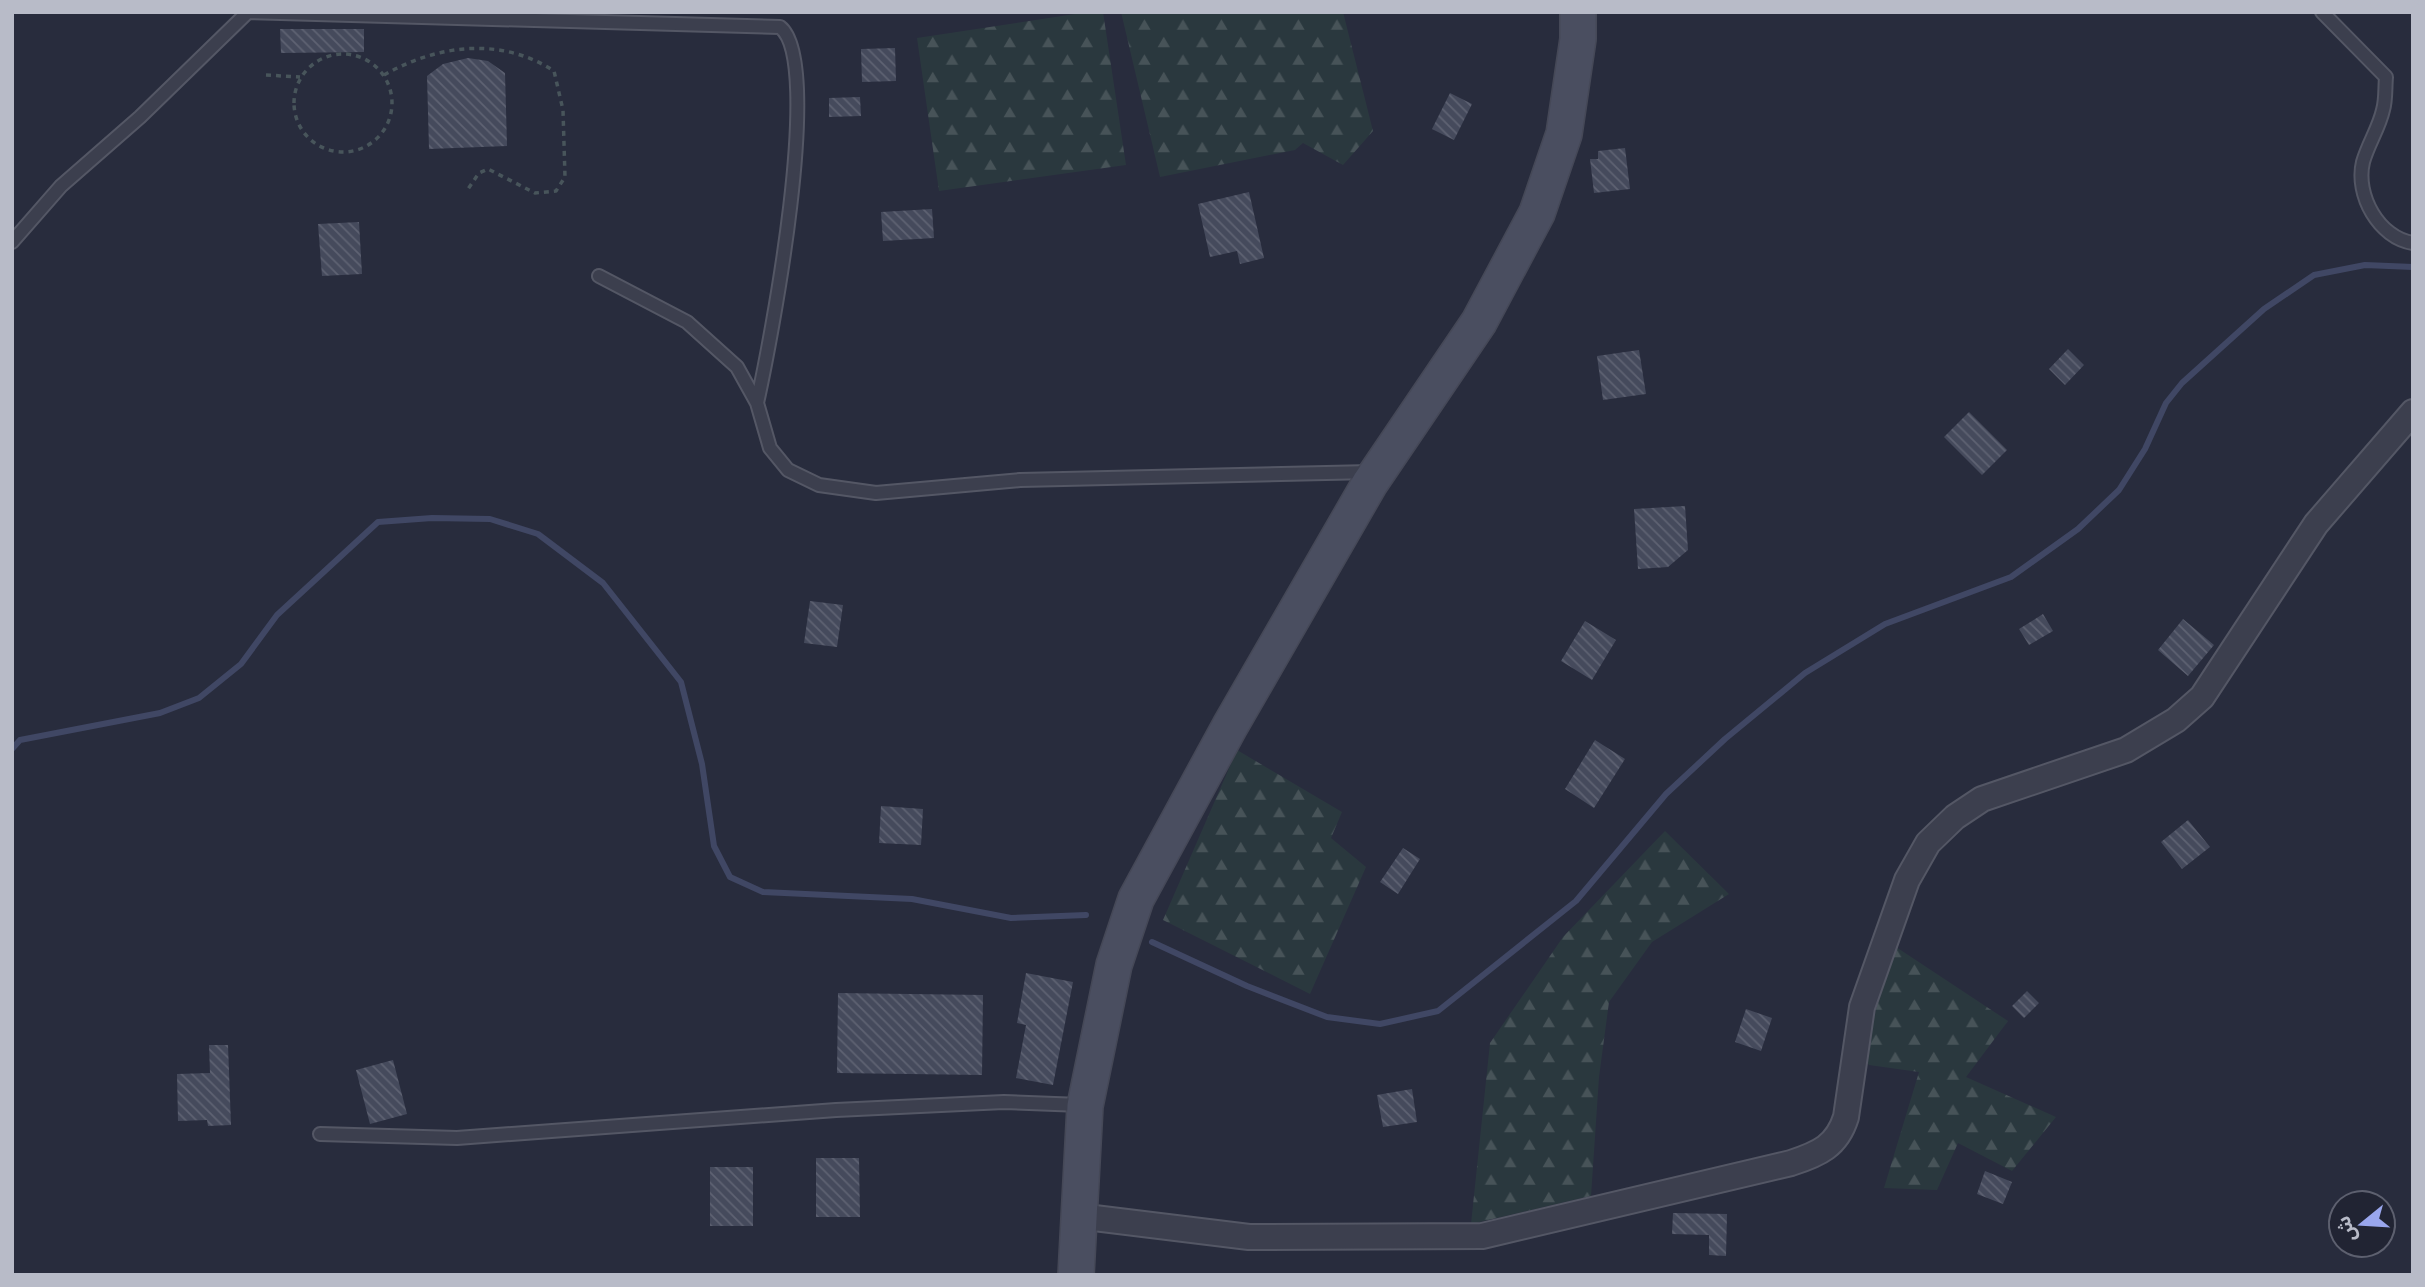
<svg xmlns="http://www.w3.org/2000/svg" width="2425" height="1287" font-family="'PT Sans','Noto Sans Arabic',sans-serif">
<style>
.forest{fill:url(#forest-firs)}
.lines{fill:none;stroke-linecap:round;stroke-linejoin:round}
.stream{stroke:#404764;stroke-width:6}
.building{fill:url(#building-back-hatch)}
.lane-casing{stroke:#545765;stroke-width:16}
.street-casing{stroke:#545765;stroke-width:28}
.secondary-casing{stroke:#454857;stroke-width:38}
.path{stroke:#48555b;stroke-width:3.5;stroke-dasharray:5 5;stroke-linecap:butt}
.lane{stroke:#3c3f4e;stroke-width:12}
.street{stroke:#3c3f4e;stroke-width:24}
.secondary{stroke:#4a4e60;stroke-width:35}
</style>
<defs>
<pattern id="forest-firs" width="22" height="20" patternUnits="userSpaceOnUse" patternTransform="scale(1.75)"><rect width="22" height="20" fill="#2a383e"/><path d="M5 1l3.5 6h-7zM16 11l3.5 6h-7z" fill="#475358"/></pattern>
<pattern id="building-back-hatch" width="6" height="6" patternUnits="userSpaceOnUse" patternTransform="scale(1.75)"><rect width="6" height="6" fill="#454a5c"/><path d="M-1 5l2 2M0 0l6 6M5-1l2 2" fill="none" stroke="#5e6272"/></pattern>
</defs>
<rect width="100%" height="100%" fill="#282c3d"/>
<path class="forest" d="M 1088,12 L 1103,12 L 1126,165 L 939,191 L 917,38 Z
M 1121,12 L 1343,12 L 1373,131 L 1343,165 L 1303,143 L 1295,150 L 1160,177 Z
M 1237,750 L 1342,812 L 1331,838 L 1366,867 L 1310,994 L 1163,920 Z
M 1665,831 L 1729,894 L 1652,942 L 1609,1002 L 1599,1077 L 1591,1196 L 1471,1224 L 1490,1043 L 1563,937 Z
M 1893,945 L 2008,1021 L 1966,1077 L 2056,1117 L 2012,1171 L 1958,1143 L 1937,1190 L 1884,1188 L 1919,1072 L 1869,1065 L 1863,1058 Z"/>
<g class="lines">
<path class="stream" d="M 12,749 L 20,740 L 160,713 L 199,698 L 241,664 L 277,615 L 378,522 L 432,518 L 490,519 L 538,534 L 603,583 L 681,682 L 702,764 L 714,846 L 730,877 L 763,892 L 912,899 L 1011,918 L 1086,915
M 1152,942 L 1247,986 L 1327,1017 L 1380,1024 L 1438,1011 L 1576,901 L 1666,794 L 1725,739 L 1805,673 L 1885,624 L 2011,577 L 2078,529 L 2119,490 L 2145,449 L 2166,403 L 2182,383 L 2264,309 L 2314,275 L 2365,265 L 2413,267"/>
</g>
<path class="building" d="M 280,29 L 364,29 L 364,52 L 281,53 Z
M 895,48 L 896,81 L 862,82 L 861,49 Z
M 468,58 L 488,61 L 505,73 L 507,146 L 429,149 L 427,76 L 443,64 Z
M 1450,93 L 1472,104 L 1454,140 L 1432,129 Z
M 860,97 L 861,116 L 829,117 L 829,98 Z
M 1625,148 L 1630,189 L 1594,193 L 1590,159 L 1598,159 L 1598,151 Z
M 1249,192 L 1264,258 L 1240,264 L 1237,251 L 1210,257 L 1198,204 Z
M 932,209 L 934,238 L 883,241 L 881,212 Z
M 359,222 L 362,274 L 322,276 L 318,224 Z
M 2068,349 L 2084,365 L 2065,385 L 2049,369 Z
M 1639,350 L 1646,394 L 1603,400 L 1597,356 Z
M 1969,412 L 2007,450 L 1982,475 L 1944,437 Z
M 1685,506 L 1688,550 L 1668,567 L 1638,569 L 1634,509 Z
M 810,601 L 843,605 L 837,647 L 804,643 Z
M 2043,614 L 2053,631 L 2029,645 L 2019,629 Z
M 2183,619 L 2214,645 L 2188,676 L 2158,650 Z
M 1585,621 L 1616,640 L 1592,680 L 1561,661 Z
M 1595,740 L 1625,759 L 1594,808 L 1565,789 Z
M 881,806 L 923,809 L 921,845 L 879,843 Z
M 2188,820 L 2210,847 L 2182,869 L 2161,842 Z
M 1403,848 L 1420,859 L 1398,894 L 1380,882 Z
M 1026,973 L 1073,982 L 1053,1085 L 1016,1078 L 1026,1025 L 1017,1023 Z
M 2027,991 L 2039,1003 L 2024,1018 L 2012,1006 Z
M 838,993 L 983,995 L 982,1075 L 837,1073 Z
M 1746,1009 L 1772,1018 L 1761,1051 L 1735,1042 Z
M 209,1045 L 228,1045 L 231,1125 L 208,1126 L 207,1120 L 178,1121 L 177,1074 L 210,1073 Z
M 393,1060 L 407,1114 L 370,1124 L 356,1070 Z
M 1412,1089 L 1417,1122 L 1383,1127 L 1377,1095 Z
M 816,1158 L 859,1158 L 860,1217 L 816,1217 Z
M 710,1167 L 753,1167 L 753,1226 L 710,1226 Z
M 1985,1171 L 2012,1182 L 2003,1204 L 1977,1194 Z
M 1673,1213 L 1727,1214 L 1726,1256 L 1709,1255 L 1709,1235 L 1672,1234 Z"/>
<g class="lines">
<g class="lane-casing">
<path id="lane" d="M 249,12 L 780,27 C 825,61 770,345 757,403
M 2322,12 L 2386,77 C 2385,88 2386,100 2383,110 C 2379,128 2368,144 2363,162 C 2355,195 2379,238 2413,243
M 12,242 L 61,186 L 140,117 L 248,12
M 599,276 L 687,322 L 737,367 L 757,403 L 770,448 L 788,470 L 819,485 L 876,493 L 1020,480 L 1371,472
M 320,1134 L 457,1138 L 836,1110 L 1004,1102 L 1081,1105"/>
</g>
<g class="street-casing">
<path id="street" d="M 1078,1216 L 1249,1237 L 1482,1236 L 1791,1163 C 1819,1154 1837,1146 1846,1117 L 1862,1007 L 1907,880 L 1928,843 L 1955,817 L 1982,799 L 2126,750 L 2176,720 L 2202,697 L 2316,524 L 2413,412"/>
</g>
<g class="secondary-casing">
<path id="secondary" d="M 1076,1275 L 1085,1106 L 1114,965 L 1136,899 L 1230,726 L 1370,483 L 1479,322 L 1537,213 L 1564,134 L 1578,39 L 1578,12"/>
</g>
<path class="path" d="M294 103a49 49 0 1 1 98 0a49 49 0 1 1-98 0Z
M 266,75 L 300,77
M 384,75 C 437,45 500,36 554,71 L 563,110 L 565,177 L 556,191 L 535,193 L 488,169 L 479,173 L 466,192"/>
<use href="#lane" class="lane"/>
<use href="#street" class="street"/>
<use href="#secondary" class="secondary"/>
</g>
<rect width="2425" height="1287" fill="none" stroke="#b8bbc8" stroke-width="28"/>
<g transform="translate(2362 1224) rotate(252)"><circle r="33" fill="#212433" stroke="#5d606f" stroke-width="2"/>
<path d="M0-5L12 26L0 18L-12 26Z" fill="#99a6ed"/>
<text y="-10" font-size="19" font-weight="bold" text-anchor="middle" fill="#b8bbc8">ش</text>
</g>
</svg>
